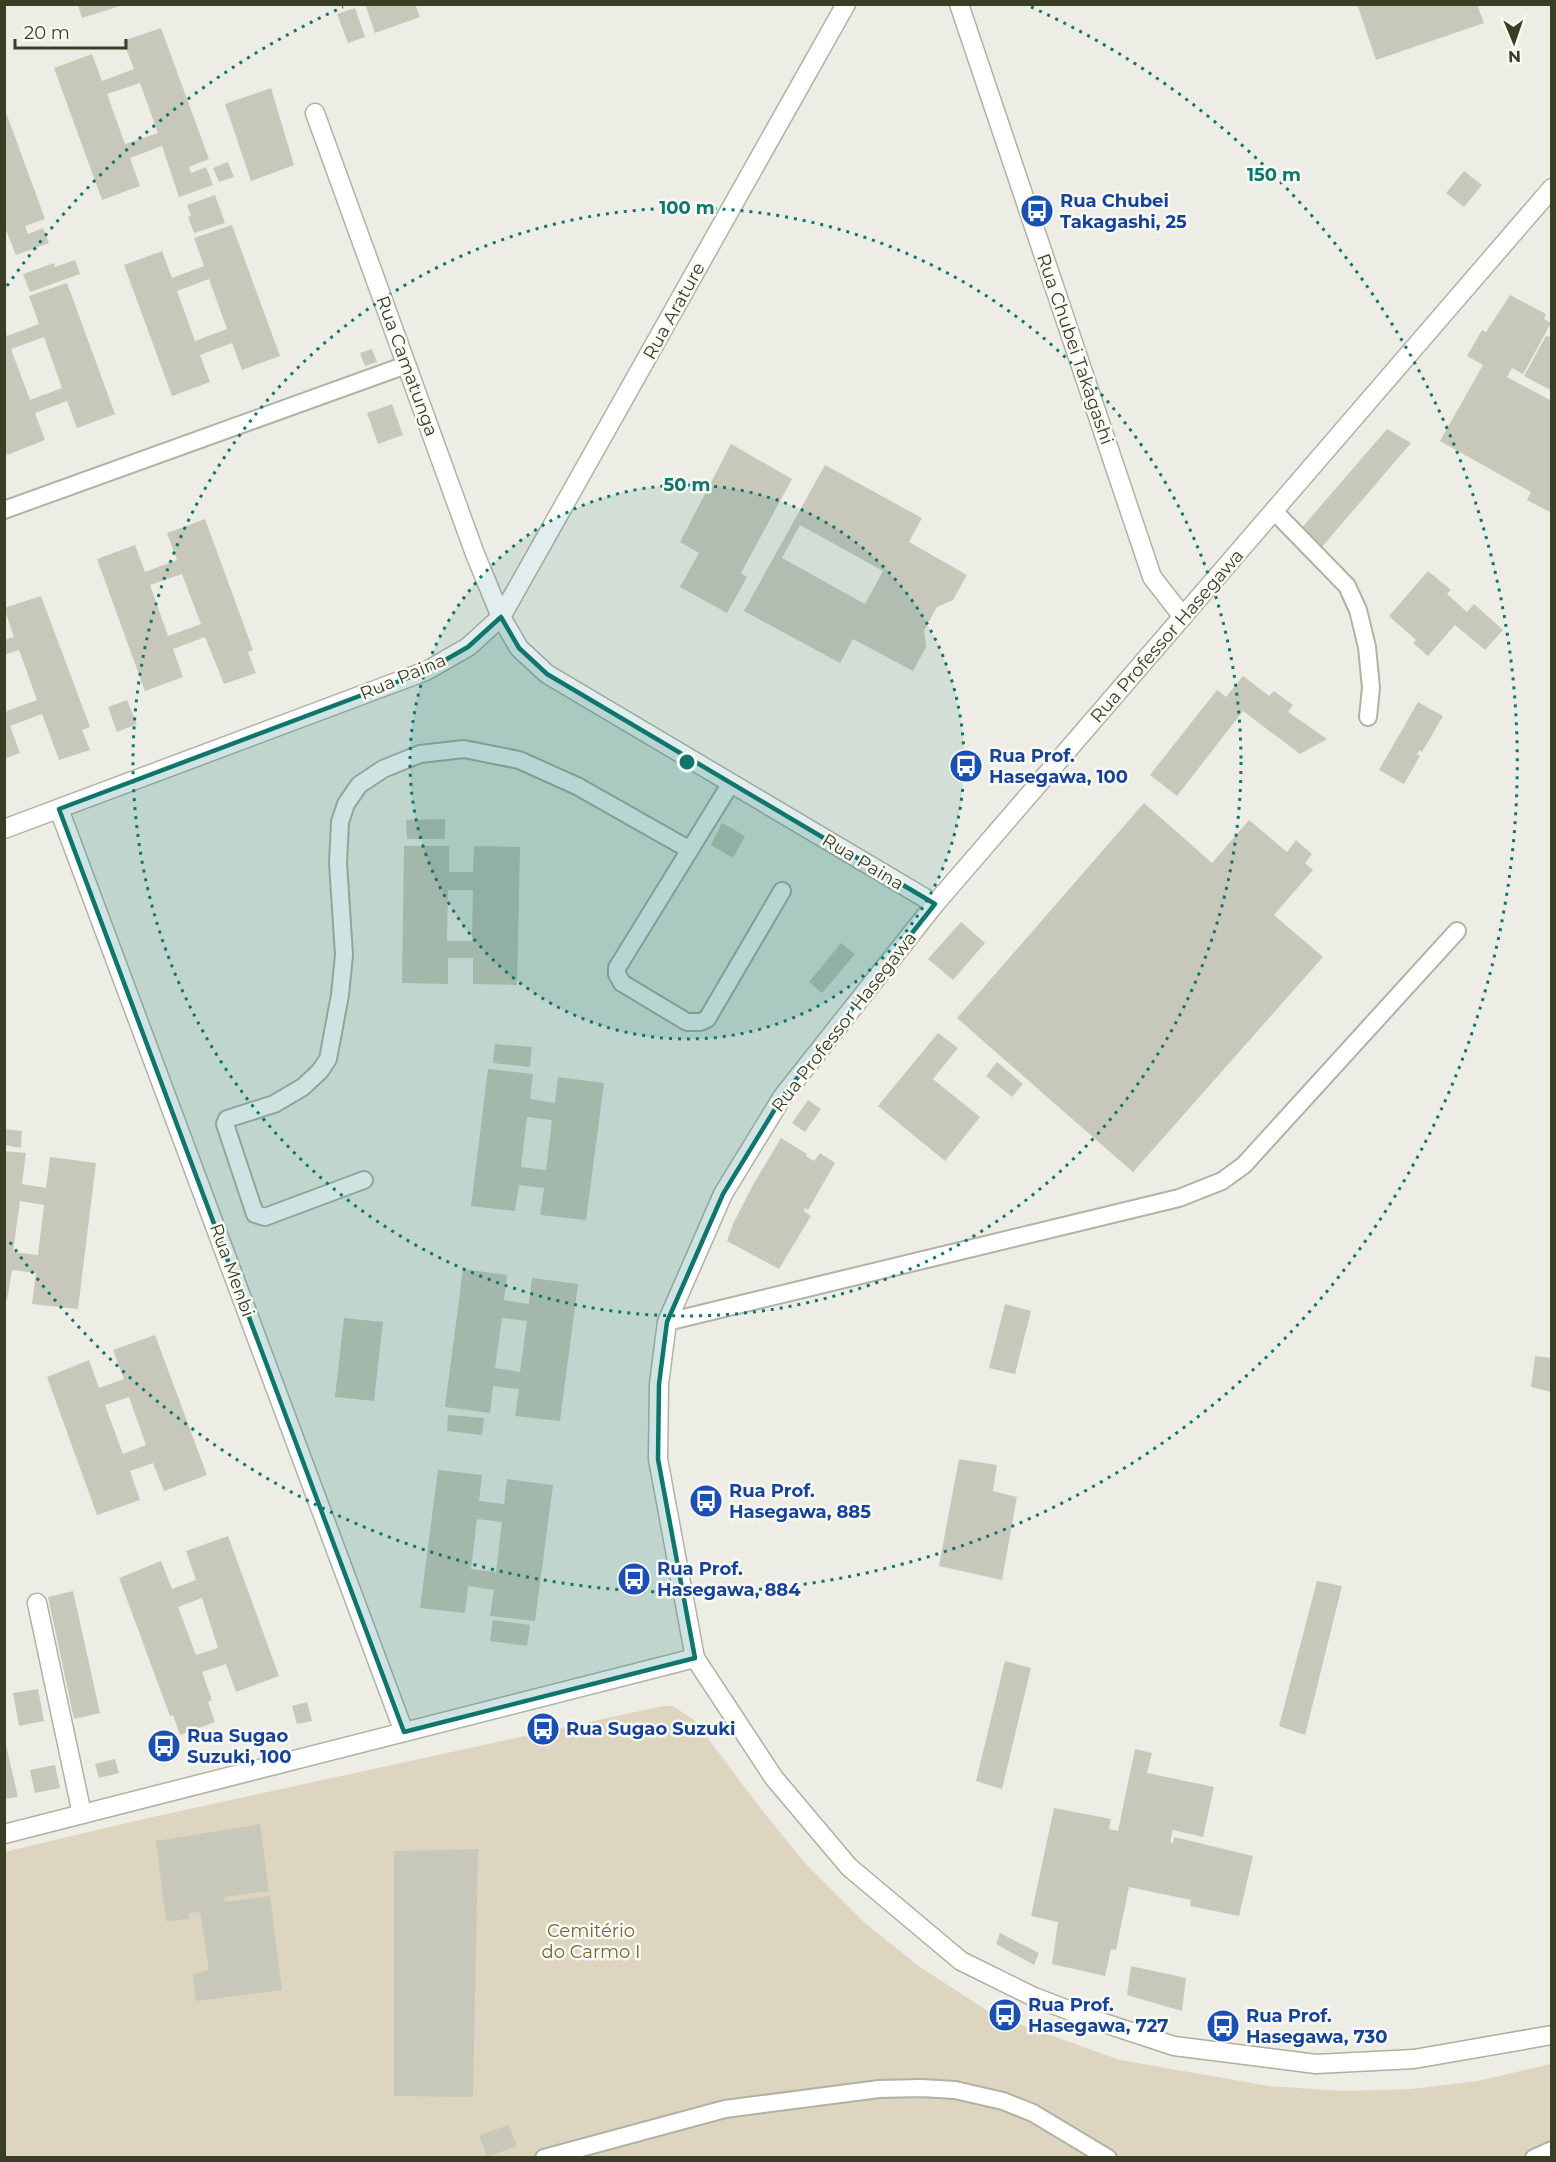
<svg xmlns="http://www.w3.org/2000/svg" width="1556" height="2162" font-family="Montserrat,sans-serif">
<style>
.green{fill:#ddd5bf}
.building{fill:#c8c8ba;fill-rule:evenodd}
.lines{fill:none;stroke-linecap:round;stroke-linejoin:round}
.service-casing{stroke:#b0b2a4;stroke-width:20}
.minor-casing{stroke:#b0b2a4;stroke-width:21}
.tertiary-casing{stroke:#b0b2a4;stroke-width:21}
.secondary-casing{stroke:#adb09b;stroke-width:21}
.service{stroke:#fff;stroke-width:16}
.minor{stroke:#fff;stroke-width:18}
.tertiary{stroke:#fff;stroke-width:18}
.secondary{stroke:#fff;stroke-width:18}
.marked{fill:#0f766e;fill-opacity:0.2;stroke:#0f766e;stroke-width:4.5;stroke-linejoin:round}
.ring{fill:none;stroke:#0f766e;stroke-width:3;stroke-dasharray:3 6}
.labels{text-anchor:middle;stroke-width:5;stroke-linejoin:round;paint-order:stroke}
.transit-label{font-size:18px;font-weight:bold;fill:#164399;stroke:#fafaf5;text-anchor:start}
.street-label{font-size:18px;fill:#393e25;stroke:#fafaf5}
.park-label{font-size:18px;fill:#726a31;stroke:#fafaf5}
.centre{fill:#0f766e;stroke:#fafaf5;stroke-width:3}
.ring-label{font-size:18px;text-anchor:middle;font-weight:bold;fill:#0f766e;stroke:#fafaf5;stroke-width:5;stroke-linejoin:round;paint-order:stroke}
</style>
<rect width="100%" height="100%" fill="#edede5"/>
<path class="green" d="M 663,1706 L 673,1706 L 694,1720 L 761,1809 L 806,1864 L 865,1923 L 920,1967 L 994,2015 L 1120,2060 L 1269,2086 L 1343,2091 L 1411,2089 L 1478,2081 L 1551,2064 L 1551,2157 L 5,2157 L 4,1852 L 148,1818 Z"/>
<path class="building" d="M 365,4 L 415,4 L 420,17 L 375,33 Z
M 1357,4 L 1477,4 L 1484,23 L 1376,60 Z
M 78,5 L 123,5 L 82,18 Z
M 355,8 L 365,37 L 348,43 L 337,14 Z
M 161,28 L 209,159 L 189,167 L 191,173 L 206,167 L 213,185 L 179,197 L 162,146 L 130,158 L 140,186 L 102,200 L 54,68 L 92,54 L 102,81 L 134,69 L 123,41 ZM 140,83 L 158,133 L 125,144 L 107,94 Z
M 271,88 L 294,165 L 251,181 L 225,104 Z
M 4,107 L 45,219 L 25,226 L 28,234 L 43,228 L 49,243 L 16,255 L 4,225 Z
M 228,162 L 234,177 L 219,182 L 213,168 Z
M 1464,171 L 1482,185 L 1464,207 L 1446,193 Z
M 215,195 L 225,223 L 194,233 L 188,217 L 191,216 L 187,205 Z
M 232,225 L 280,356 L 242,370 L 232,343 L 200,355 L 210,382 L 172,396 L 124,265 L 162,251 L 172,278 L 204,266 L 194,238 ZM 209,279 L 227,329 L 195,341 L 177,291 Z
M 75,260 L 80,274 L 30,292 L 23,274 L 54,263 L 55,267 Z
M 67,283 L 115,414 L 77,428 L 67,401 L 35,413 L 45,440 L 7,455 L 4,447 L 4,330 L 7,336 L 39,324 L 29,296 ZM 44,337 L 62,388 L 30,400 L 11,349 Z
M 1510,295 L 1546,314 L 1544,319 L 1551,323 L 1523,374 L 1512,368 L 1507,377 L 1552,401 L 1552,513 L 1527,500 L 1531,492 L 1440,441 L 1483,365 L 1467,356 L 1482,330 L 1486,332 Z
M 1552,333 L 1552,391 L 1524,376 L 1546,336 L 1549,337 Z
M 372,349 L 377,362 L 365,366 L 360,353 Z
M 392,404 L 403,435 L 378,444 L 367,413 Z
M 1387,429 L 1411,443 L 1321,548 L 1300,530 Z
M 731,444 L 792,479 L 741,573 L 747,577 L 727,613 L 680,587 L 699,553 L 680,542 Z
M 825,465 L 922,518 L 909,542 L 967,575 L 953,600 L 937,607 L 924,630 L 926,647 L 913,671 L 853,639 L 840,663 L 744,611 ZM 800,525 L 883,571 L 865,604 L 782,558 Z
M 205,519 L 253,650 L 248,652 L 256,673 L 224,684 L 205,637 L 173,649 L 183,677 L 145,691 L 97,559 L 135,545 L 145,572 L 177,560 L 167,533 ZM 182,574 L 201,624 L 168,636 L 150,585 Z
M 1428,571 L 1451,590 L 1447,594 L 1467,612 L 1474,604 L 1503,630 L 1485,650 L 1455,625 L 1428,656 L 1413,643 L 1416,640 L 1389,616 Z
M 41,596 L 90,727 L 82,730 L 90,750 L 59,760 L 42,714 L 10,726 L 20,753 L 4,759 L 4,712 L 37,700 L 19,650 L 4,655 L 4,640 L 14,637 L 4,608 Z
M 1243,676 L 1269,696 L 1274,691 L 1293,705 L 1288,712 L 1327,739 L 1300,754 L 1243,711 L 1177,796 L 1150,775 L 1217,690 L 1226,697 Z
M 127,700 L 137,724 L 117,732 L 108,707 Z
M 1418,702 L 1443,716 L 1422,752 L 1420,750 L 1417,754 L 1420,756 L 1404,784 L 1379,770 Z
M 1144,803 L 1212,863 L 1249,820 L 1287,852 L 1296,840 L 1312,854 L 1305,863 L 1313,870 L 1274,915 L 1323,957 L 1133,1172 L 957,1018 Z
M 445,819 L 445,839 L 407,839 L 406,820 Z
M 722,823 L 745,836 L 733,858 L 711,845 Z
M 404,846 L 449,846 L 449,872 L 473,872 L 474,846 L 520,847 L 517,985 L 473,984 L 473,958 L 448,958 L 448,984 L 402,983 ZM 448,890 L 473,890 L 472,941 L 447,941 Z
M 961,922 L 985,943 L 953,980 L 928,959 Z
M 841,943 L 855,954 L 822,993 L 809,982 Z
M 938,1033 L 958,1048 L 933,1079 L 980,1117 L 945,1161 L 878,1106 Z
M 495,1044 L 532,1047 L 530,1067 L 493,1063 Z
M 997,1062 L 1023,1084 L 1012,1097 L 986,1076 Z
M 488,1069 L 533,1074 L 530,1099 L 555,1103 L 558,1077 L 604,1083 L 586,1220 L 540,1215 L 544,1188 L 519,1185 L 515,1211 L 471,1206 ZM 527,1117 L 552,1120 L 546,1170 L 521,1167 Z
M 808,1100 L 821,1109 L 805,1132 L 792,1123 Z
M 4,1129 L 22,1131 L 21,1148 L 4,1145 Z
M 781,1138 L 807,1154 L 806,1156 L 814,1161 L 820,1153 L 835,1163 L 808,1210 L 805,1208 L 804,1211 L 811,1216 L 779,1269 L 727,1241 L 733,1224 L 754,1183 Z
M 4,1151 L 26,1153 L 22,1184 L 46,1188 L 50,1157 L 96,1163 L 78,1309 L 32,1304 L 36,1273 L 12,1270 L 7,1300 L 4,1300 ZM 20,1201 L 44,1205 L 38,1255 L 13,1252 Z
M 463,1269 L 507,1275 L 504,1300 L 529,1304 L 532,1278 L 578,1284 L 560,1421 L 515,1416 L 519,1389 L 493,1386 L 490,1413 L 445,1407 ZM 502,1318 L 527,1321 L 520,1372 L 495,1368 Z
M 1005,1304 L 1031,1311 L 1015,1374 L 989,1368 Z
M 344,1318 L 383,1322 L 374,1401 L 335,1397 Z
M 155,1335 L 207,1475 L 164,1491 L 153,1463 L 130,1471 L 140,1500 L 97,1515 L 47,1377 L 89,1360 L 99,1388 L 124,1379 L 113,1350 ZM 129,1397 L 146,1445 L 123,1454 L 105,1405 Z
M 1535,1356 L 1552,1358 L 1552,1392 L 1531,1387 Z
M 448,1415 L 484,1418 L 482,1435 L 447,1431 Z
M 959,1459 L 997,1465 L 993,1491 L 1017,1497 L 1002,1580 L 939,1566 Z
M 438,1470 L 482,1475 L 479,1501 L 504,1504 L 507,1479 L 553,1485 L 535,1621 L 490,1616 L 494,1590 L 468,1586 L 465,1613 L 420,1608 ZM 477,1519 L 502,1522 L 496,1572 L 471,1569 Z
M 228,1536 L 279,1676 L 236,1692 L 226,1664 L 202,1672 L 212,1700 L 208,1702 L 215,1722 L 180,1735 L 173,1715 L 170,1716 L 119,1578 L 161,1561 L 172,1589 L 196,1580 L 186,1551 ZM 202,1598 L 218,1648 L 196,1655 L 178,1607 Z
M 1317,1581 L 1342,1586 L 1305,1735 L 1279,1726 Z
M 73,1591 L 100,1713 L 74,1719 L 48,1597 Z
M 493,1620 L 530,1625 L 527,1646 L 490,1641 Z
M 1005,1661 L 1031,1668 L 1002,1789 L 976,1781 Z
M 38,1689 L 44,1721 L 19,1726 L 13,1693 Z
M 307,1702 L 312,1721 L 297,1724 L 292,1706 Z
M 4,1736 L 18,1797 L 4,1799 Z
M 1135,1749 L 1152,1753 L 1147,1773 L 1214,1787 L 1203,1837 L 1173,1830 L 1170,1842 L 1173,1843 L 1174,1837 L 1253,1856 L 1239,1916 L 1190,1906 L 1191,1900 L 1129,1887 L 1116,1950 L 1111,1949 L 1105,1976 L 1052,1964 L 1058,1922 L 1031,1916 L 1054,1808 L 1111,1819 L 1109,1829 L 1118,1831 Z
M 115,1759 L 119,1773 L 99,1778 L 95,1764 Z
M 55,1765 L 60,1788 L 35,1793 L 30,1770 Z
M 260,1824 L 269,1891 L 224,1897 L 225,1902 L 270,1896 L 282,1990 L 196,2001 L 193,1974 L 209,1970 L 200,1912 L 189,1913 L 190,1919 L 166,1921 L 156,1841 Z
M 478,1849 L 473,2097 L 394,2096 L 394,1851 Z
M 1000,1933 L 1039,1953 L 1034,1965 L 996,1944 Z
M 1131,1966 L 1186,1978 L 1182,2011 L 1127,1995 Z
M 509,2125 L 517,2146 L 487,2157 L 479,2135 Z"/>
<g class="lines">
<g class="service-casing">
<path id="service" d="M 4,510 L 406,365
M 1274,511 L 1347,586 L 1358,610 L 1367,647 L 1371,688 L 1368,717
M 731,783 L 617,968 L 617,974 L 622,983 L 687,1022 L 700,1022 L 707,1019 L 782,891
M 364,1180 L 265,1217 L 255,1214 L 225,1124 L 227,1119 L 274,1104 L 303,1087 L 320,1071 L 328,1059 L 340,995 L 344,955 L 338,863 L 340,822 L 346,804 L 359,785 L 383,769 L 420,754 L 464,749 L 519,760 L 577,786 L 690,850
M 667,1322 L 1179,1198 L 1222,1181 L 1244,1165 L 1457,931
M 544,2158 L 725,2109 L 879,2089 L 921,2088 L 955,2090 L 1003,2101 L 1033,2113 L 1108,2158
M 1534,2158 L 1552,2150"/>
</g>
<g class="minor-casing">
<path id="minor" d="M 959,4 L 1152,577 L 1183,617
M 315,113 L 475,554 L 501,617
M 501,617 L 846,4
M 59,809 L 404,1732
M 4,829 L 426,671 L 468,647 L 501,617 L 519,648 L 547,674 L 935,904
M 37,1603 L 82,1814"/>
</g>
<g class="tertiary-casing">
<path id="tertiary" d="M 4,1834 L 695,1658 L 658,1459 L 659,1384 L 667,1322 L 723,1194 L 783,1096 L 935,904 L 1552,188"/>
</g>
<g class="secondary-casing">
<path id="secondary" d="M 695,1658 L 774,1778 L 849,1867 L 961,1961 L 1034,1997 L 1092,2019 L 1174,2046 L 1316,2064 L 1414,2059 L 1552,2035"/>
</g>
<use href="#service" class="service"/>
<use href="#minor" class="minor"/>
<use href="#tertiary" class="tertiary"/>
<use href="#secondary" class="secondary"/>
</g>
<path class="marked" d="M 501,617 L 519,648 L 547,674 L 935,904 L 783,1096 L 723,1194 L 667,1322 L 659,1384 L 658,1459 L 695,1658 L 404,1732 L 59,809 L 426,671 L 468,647 Z"/>
<circle cx="687" cy="762" r="277" fill="#0f766e" fill-opacity=".12"/>
<g class="ring">
<circle cx="687" cy="762" r="277"/>
<circle cx="687" cy="762" r="554"/>
<path d="M7 286A830 830 0 0 1 343 7M1031 7A830 830 0 1 1 7 1238"/>
</g>
<defs>
<g id="bus-disc" transform="scale(1.725)"><circle r="9.5" fill="#1a4fb4" stroke="#fafaf5"/><path d="M-5-6H5V4H4V6H2V4H-2V6H-4V4H-5ZM-3.5-4V0h7V-4ZM-3.5 1.2v1.5H-2V1.2ZM2 1.2v1.5H3.5V1.2Z" fill="#fff"/></g>
</defs>
<g fill-rule="evenodd">
<use href="#bus-disc" x="1037" y="211"/>
<use href="#bus-disc" x="966" y="766"/>
<use href="#bus-disc" x="706" y="1501"/>
<use href="#bus-disc" x="634" y="1579"/>
<use href="#bus-disc" x="543" y="1729"/>
<use href="#bus-disc" x="164" y="1746"/>
<use href="#bus-disc" x="1005" y="2015"/>
<use href="#bus-disc" x="1223" y="2026"/>
</g>
<g class="labels">
<g class="transit-label">
<text x="1060" y="207">Rua Chubei<tspan x="1060" dy="21">Takagashi, 25</tspan></text>
<text x="989" y="762">Rua Prof.<tspan x="989" dy="21">Hasegawa, 100</tspan></text>
<text x="729" y="1497">Rua Prof.<tspan x="729" dy="21">Hasegawa, 885</tspan></text>
<text x="657" y="1575">Rua Prof.<tspan x="657" dy="21">Hasegawa, 884</tspan></text>
<text x="566" y="1735">Rua Sugao Suzuki</text>
<text x="187" y="1742">Rua Sugao<tspan x="187" dy="21">Suzuki, 100</tspan></text>
<text x="1028" y="2011">Rua Prof.<tspan x="1028" dy="21">Hasegawa, 727</tspan></text>
<text x="1246" y="2022">Rua Prof.<tspan x="1246" dy="21">Hasegawa, 730</tspan></text>
</g>
<g class="street-label">
<text transform="translate(674 311) rotate(-61)" y="6">Rua Arature</text>
<text transform="translate(1075 349) rotate(71)" y="6">Rua Chubei Takagashi</text>
<text transform="translate(407 366) rotate(70)" y="6">Rua Camatunga</text>
<text transform="translate(1167 636) rotate(-49)" y="6">Rua Professor Hasegawa</text>
<text transform="translate(403 677) rotate(-23)" y="6">Rua Paina</text>
<text transform="translate(863 862) rotate(31)" y="6">Rua Paina</text>
<text transform="translate(844 1022) rotate(-52)" y="6">Rua Professor Hasegawa</text>
<text transform="translate(232 1270) rotate(70)" y="6">Rua Menbi</text>
</g>
<g class="park-label">
<text x="591" y="1937">Cemitério<tspan x="591" dy="21">do Carmo I</tspan></text>
</g>
</g>
<circle cx="687" cy="762" r="9" class="centre"/>
<g class="ring-label">
<text x="1274" y="181">150 m</text>
<text x="687" y="214">100 m</text>
<text x="687" y="491">50 m</text>
</g>
<rect width="1556" height="2162" fill="none" stroke="#393e25" stroke-width="12"/>
<g transform="translate(1514 42) rotate(178)" stroke="#fafaf5" stroke-width="4.5" paint-order="stroke">
<path d="M0-4.5L10 22L0 15L-10 22Z" fill="#393e25"/>
<text y="-9" font-size="16" font-weight="bold" text-anchor="middle" fill="#393e25">N</text>
</g>
<path d="M15 39v9h111v-9" fill="none" stroke="#393e25" stroke-width="3"/>
<text x="24" y="39" font-size="18" fill="#393e25" stroke="#fafaf5" stroke-width="4.5" paint-order="stroke">20 m</text>
</svg>
